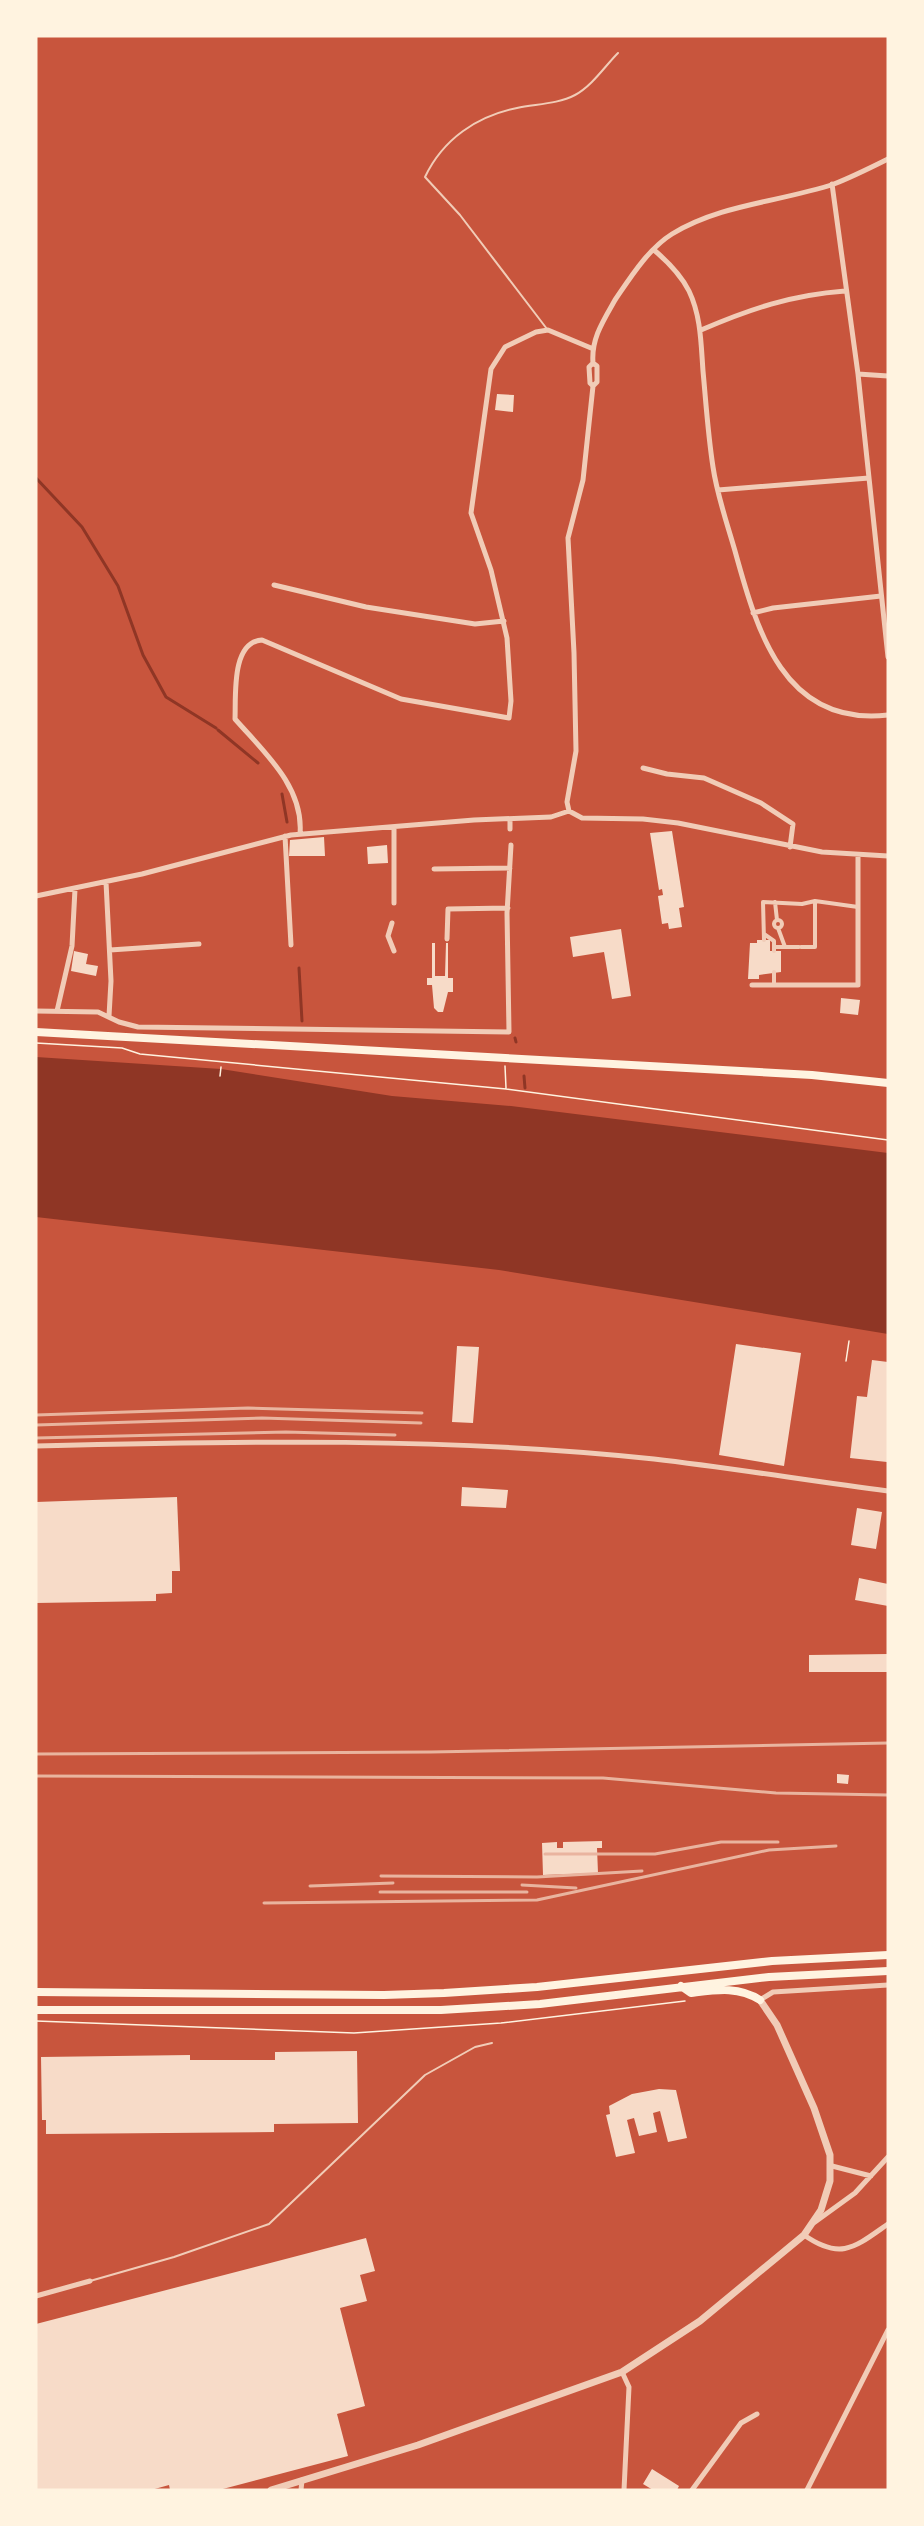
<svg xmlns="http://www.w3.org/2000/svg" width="924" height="2526" font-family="'Nunito Sans',sans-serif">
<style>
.water{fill:#8f3625}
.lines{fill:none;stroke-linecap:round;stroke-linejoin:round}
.stream{stroke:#8f3625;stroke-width:3}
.building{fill:#f7dbc8}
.path{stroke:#fff3e0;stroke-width:1.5}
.service{stroke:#f1ccb7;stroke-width:2}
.pedestrian{stroke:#f1ccb7;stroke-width:4}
.minor{stroke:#f1ccb7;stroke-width:5}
.tertiary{stroke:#f1ccb7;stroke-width:7}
.secondary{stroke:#fff3e0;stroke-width:8}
.trunk{stroke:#fff3e0;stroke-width:8}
.rail{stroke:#e9b49f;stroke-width:3}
</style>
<rect width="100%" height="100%" fill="#c8553d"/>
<path class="water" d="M 36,1057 L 221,1069 L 392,1096 L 511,1106 L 888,1153 L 888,1334 L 499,1270 L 36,1217 Z"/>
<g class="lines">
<path class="stream" d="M 36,478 L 82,527 L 118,586 L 143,655 L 166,697 L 216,728
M 218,730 L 258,763
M 282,794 L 287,822
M 299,968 L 302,1021
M 515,1038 L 516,1042
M 524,1076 L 525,1088"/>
</g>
<path class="building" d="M 497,394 L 514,395 L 513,412 L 495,410 Z
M 672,831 L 684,907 L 679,908 L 682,927 L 669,929 L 668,923 L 662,924 L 658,896 L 663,895 L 662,889 L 659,890 L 650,833 Z
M 324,837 L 325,856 L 289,856 L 290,840 Z
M 387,845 L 388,863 L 368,864 L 367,847 Z
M 621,929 L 631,996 L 612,999 L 604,952 L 573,957 L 570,937 Z
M 757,940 L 770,940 L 770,951 L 781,951 L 781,972 L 759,975 L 759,979 L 748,979 L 750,943 L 757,943 Z
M 432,943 L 435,943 L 435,976 L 445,976 L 446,943 L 448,943 L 448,978 L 453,978 L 453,992 L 448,992 L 443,1012 L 438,1012 L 434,1008 L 432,985 L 427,985 L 427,978 L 432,978 Z
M 74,951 L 88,954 L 86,964 L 98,966 L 96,976 L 71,971 Z
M 841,998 L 860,1000 L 858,1015 L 840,1013 Z
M 736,1344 L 801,1353 L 784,1466 L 719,1455 Z
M 457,1346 L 479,1347 L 473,1423 L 452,1422 Z
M 872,1360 L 888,1362 L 887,1462 L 850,1458 L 857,1396 L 867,1397 Z
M 462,1487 L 508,1490 L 506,1508 L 461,1506 Z
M 177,1497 L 180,1571 L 172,1571 L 172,1593 L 156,1594 L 156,1601 L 36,1603 L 36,1502 Z
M 857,1508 L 882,1512 L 876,1549 L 851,1545 Z
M 859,1578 L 888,1584 L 888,1606 L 855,1600 Z
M 888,1654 L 888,1672 L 809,1672 L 809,1655 Z
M 837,1774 L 849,1775 L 848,1784 L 837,1783 Z
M 602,1841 L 602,1848 L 597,1848 L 598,1873 L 543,1875 L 542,1843 L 557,1842 L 557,1848 L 563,1848 L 563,1842 Z
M 357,2051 L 358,2123 L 274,2124 L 274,2132 L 46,2134 L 46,2120 L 42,2120 L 41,2057 L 190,2055 L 190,2060 L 275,2060 L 275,2052 Z
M 659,2089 L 676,2090 L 687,2138 L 668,2142 L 660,2111 L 653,2113 L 657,2132 L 639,2136 L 634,2118 L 627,2120 L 635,2153 L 616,2157 L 606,2115 L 610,2114 L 609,2106 L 632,2094 Z
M 366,2238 L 375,2271 L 360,2275 L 367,2301 L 340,2308 L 365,2406 L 337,2414 L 348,2456 L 219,2490 L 170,2490 L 169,2485 L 151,2490 L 37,2490 L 36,2324 Z
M 652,2469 L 679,2486 L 677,2490 L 653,2490 L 643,2484 Z"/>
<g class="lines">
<path class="path" d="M 36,1043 L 122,1048 L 140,1054 L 506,1089 L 888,1140
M 505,1066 L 506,1088
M 220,1076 L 221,1067
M 846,1361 L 849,1341
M 36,2021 L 354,2033 L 501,2023 L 685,2001"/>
<path class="service" d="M 547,329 L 460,215 L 425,177 C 443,139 477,116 517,108 C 536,104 558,104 575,95 C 592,86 605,66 618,53
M 90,2281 L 174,2257 L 269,2224 L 425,2075 L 475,2047 L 492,2043"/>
<path class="pedestrian" d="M 775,902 L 777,920
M774 924a4 4 0 1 1 8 0a4 4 0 1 1-8 0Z
M 778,928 L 785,947
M 764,934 L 774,941 L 774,951
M 764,940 L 763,902 L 802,904 L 815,901 L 858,907
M 774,947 L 799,947
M 801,947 L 815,947 L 815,901
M 774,985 L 774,972"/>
<path class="minor" d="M 832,184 L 858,374 L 888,657
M 654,250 C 667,261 681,275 689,291 C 701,316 701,344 703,371 C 706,403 708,435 713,467 C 717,495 727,523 735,551 C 757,631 784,727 888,715
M 701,330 C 750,309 791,295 845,291
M 593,363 L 589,367 L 590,383 L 593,386
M 858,374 L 888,376
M 718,490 L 869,478
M 274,585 L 366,607 L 475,624 L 504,621
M 753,613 L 773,608 L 881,596
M 643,768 L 667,774 L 704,778 L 761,803 L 793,824 L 790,847
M 569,811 L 567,802 L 576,751 L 574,653 L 568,538 L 583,480 L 593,386 L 597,382 L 597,366 L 593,363 C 591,339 603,321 615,300 C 630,278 648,249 672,234 C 721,204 780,202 834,184 C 852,177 870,168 888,159
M 510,819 L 510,829
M 394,828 L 394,903
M 300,834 C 304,787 264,752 235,719 C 236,696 231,642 262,640 L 401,699 L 509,718 L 511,701 L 507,638 L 491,570 L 471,513 L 491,369 L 505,347 L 536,332 L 548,330 L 591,348
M 285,836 L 291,945
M 434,869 L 510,868
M 106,882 L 111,981 L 109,1016
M 36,896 L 142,874 L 291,835 L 474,820 L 551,817 L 569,811 L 582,818 L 643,819 L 678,823 L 822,852 L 888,856
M 392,923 L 388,936 L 394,951
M 447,939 L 448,909 L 508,908
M 110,950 L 199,944
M 752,985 L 858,985 L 858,855
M 36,1011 L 98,1012 L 119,1022 L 138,1027 L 509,1032 L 507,913 L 511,845
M 57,1011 L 72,946 L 75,889
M 36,1446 C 242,1441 449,1437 654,1459 C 732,1468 810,1481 888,1491
M 760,2000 L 773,1992 L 888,1985
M 832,2166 L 871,2176
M 815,2222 L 855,2193 L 888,2157
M 804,2235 C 841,2261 855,2247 888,2224
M 36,2296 L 90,2281
M 622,2372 L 629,2387 L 624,2490
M 301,2490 L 302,2480
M 692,2490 L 741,2423 L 757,2414
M 807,2490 L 888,2330"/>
<path class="tertiary" d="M 271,2490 L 418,2445 L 622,2372 L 700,2321 L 804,2235 L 821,2210 L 830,2181 L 830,2155 L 814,2108 L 777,2025 L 760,2000"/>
<path class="secondary" d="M 36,1032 L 812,1075 L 888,1083"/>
<path class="trunk" d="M 681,1986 L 691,1993 C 716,1990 738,1986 760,2000
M 36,1992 L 384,1995 L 444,1993 L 537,1987 L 772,1961 L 888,1955
M 36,2010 L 441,2010 L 540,2004 L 769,1977 L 888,1971"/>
<path class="rail" d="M 36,1415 L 248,1408 L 422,1413
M 36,1425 L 262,1418 L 421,1423
M 36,1438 L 286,1432 L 395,1435
M 36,1754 L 431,1752 L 888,1743
M 36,1776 L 603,1778 L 776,1793 L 888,1795
M 545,1854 L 655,1854 L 721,1842 L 778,1842
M 381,1876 L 537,1877 L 642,1871
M 522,1885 L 576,1888
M 310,1886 L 393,1883
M 380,1892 L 527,1892
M 264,1903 L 537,1900 L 769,1850 L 836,1846"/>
</g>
<rect width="924" height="2526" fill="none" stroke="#fff3e0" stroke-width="75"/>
</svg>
